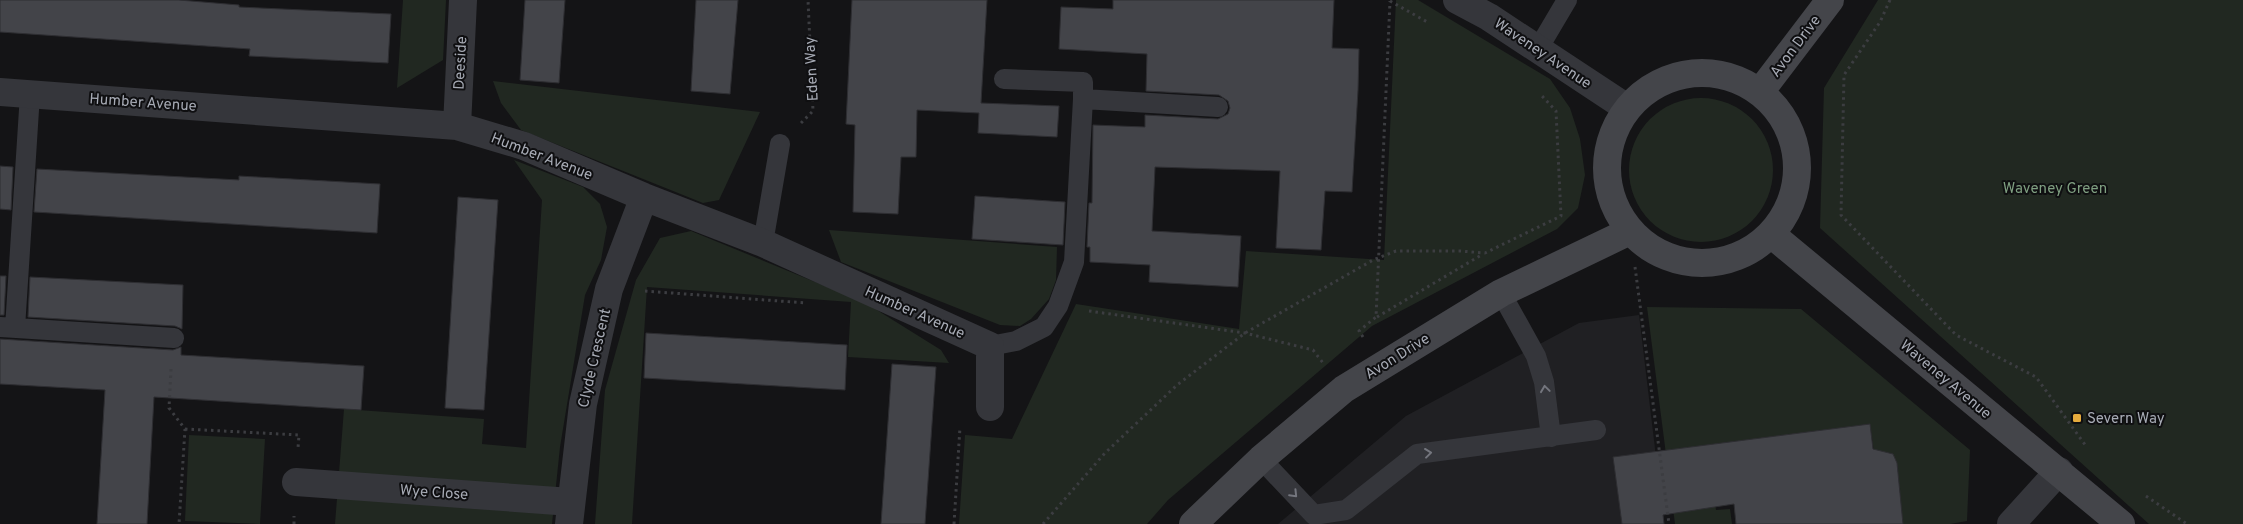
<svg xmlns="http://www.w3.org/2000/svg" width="2243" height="524" font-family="Overpass,sans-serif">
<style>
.built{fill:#202023}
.green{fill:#212821}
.building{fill:#434449;stroke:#2e2e32}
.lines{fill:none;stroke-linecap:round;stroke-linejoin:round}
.path{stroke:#3c3d41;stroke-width:3;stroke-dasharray:2.5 4;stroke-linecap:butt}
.lane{stroke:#35363b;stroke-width:20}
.street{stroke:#35363b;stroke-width:28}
.secondary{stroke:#44454a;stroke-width:28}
.oneway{stroke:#74767e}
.poi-dot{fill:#e5ab3d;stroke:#0f0f11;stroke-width:2}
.labels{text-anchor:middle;stroke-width:4;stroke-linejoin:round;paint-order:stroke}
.street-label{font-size:15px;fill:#a7abb5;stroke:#0f0f11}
.park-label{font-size:15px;fill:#7f9f81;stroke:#0f0f11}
.poi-label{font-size:15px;fill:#a7abb5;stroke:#0f0f11;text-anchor:start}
</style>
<rect width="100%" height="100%" fill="#141416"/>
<path class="built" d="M 1639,315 L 1664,524 L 1278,524 L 1406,416 L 1579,323 Z"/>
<path class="green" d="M 403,0 L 446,0 L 443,60 L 397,88 Z
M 1396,0 L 1418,0 L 1550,79 L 1570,108 L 1580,139 L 1585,175 L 1578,208 L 1557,229 L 1372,326 L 1168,500 L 1147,524 L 959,524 L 965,435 L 1012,439 L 1076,304 L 1239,329 L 1246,251 L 1384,260 Z
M 1878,0 L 2243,0 L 2243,524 L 2149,524 L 1820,228 L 1824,88 Z
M 493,81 L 760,112 L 719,200 L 703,203 L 521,130 L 501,103 Z
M1629 170a72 72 0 1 1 144 0a72 72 0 1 1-144 0Z
M 514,160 L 583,187 L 600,204 L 607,227 L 601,260 L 585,295 L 560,447 L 552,524 L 335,524 L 344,409 L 484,419 L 482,444 L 526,448 L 542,200 Z
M 829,230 L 1057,247 L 1056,280 L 1049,299 L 1031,319 L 1020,326 L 1000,325 L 841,262 Z
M 691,231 L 864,302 L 941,350 L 949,363 L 848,357 L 851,302 L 647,287 L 632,524 L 595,524 L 605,390 L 636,280 L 660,238 Z
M 1647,307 L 1801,309 L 1970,450 L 1967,521 L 1950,524 L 1903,524 L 1897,463 L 1890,453 L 1874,452 L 1870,424 L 1708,445 L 1716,510 L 1730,509 L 1732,524 L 1675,524 Z
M 189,435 L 265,439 L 260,524 L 185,521 Z"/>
<path class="building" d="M 0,0 L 179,0 L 239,5 L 239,7 L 391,14 L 388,63 L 249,56 L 250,49 L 0,32 Z
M 525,0 L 565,0 L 559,83 L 520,80 Z
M 696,0 L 738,0 L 730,94 L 691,91 Z
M 852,0 L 987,0 L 981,103 L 1059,106 L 1057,137 L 978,133 L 979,113 L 917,110 L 916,157 L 901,157 L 898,214 L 853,212 L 855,125 L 846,124 Z
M 1113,0 L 1334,0 L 1332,48 L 1359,49 L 1358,90 L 1352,192 L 1325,191 L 1321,250 L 1276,248 L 1280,171 L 1155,167 L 1152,231 L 1241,236 L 1238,287 L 1149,282 L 1150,265 L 1090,262 L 1090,247 L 1087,247 L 1089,203 L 1092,203 L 1093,125 L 1145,127 L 1145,115 L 1218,119 L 1228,114 L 1230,108 L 1228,101 L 1219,95 L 1146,91 L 1147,54 L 1059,49 L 1061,7 L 1113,9 Z
M 0,166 L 13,167 L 11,210 L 0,209 Z
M 37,169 L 239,180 L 239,176 L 380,184 L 377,233 L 34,212 Z
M 975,196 L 1065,202 L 1063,245 L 972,239 Z
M 458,197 L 498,200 L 484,410 L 445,408 Z
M 0,276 L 6,276 L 4,315 L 0,315 Z
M 30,277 L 183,285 L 182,329 L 175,326 L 28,317 Z
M 646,333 L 847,345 L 845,390 L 644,378 Z
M 0,339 L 173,350 L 181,347 L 181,355 L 364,366 L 361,410 L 154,397 L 147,524 L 97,524 L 105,390 L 0,384 Z
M 892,364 L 936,367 L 925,524 L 881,524 Z
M 1870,424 L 1873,449 L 1893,454 L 1897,463 L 1903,524 L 1736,524 L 1734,504 L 1663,515 L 1664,524 L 1622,524 L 1613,457 Z"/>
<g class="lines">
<path class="path" d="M 1890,0 L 1880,22 L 1844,75 L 1841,215 L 1956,335 L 2036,377 L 2086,446
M 1390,1 L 1429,23
M 801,123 L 813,111 L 808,0
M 1635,267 L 1669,524
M 645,291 L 806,303
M 1089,311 L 1245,333 L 1313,350 L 1323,363
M 1377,317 L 1483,254
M 1363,337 L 1359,331 L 1376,317 L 1390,1
M 171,369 L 169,408 L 185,429 L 179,524
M 185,429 L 299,435 L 298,448
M 2146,496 L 2187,524
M 294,524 L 294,516
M 954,524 L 960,427
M 1043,524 L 1105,453 L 1177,385 L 1245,333 L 1373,260 L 1396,251 L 1460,251 L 1485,253 L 1561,216 L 1556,111 L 1542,96"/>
<path class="lane" d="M 1538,49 L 1567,0
M 1083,99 L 1218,107
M 763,243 L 780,144
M 1501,293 L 1536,356 L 1544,382 L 1551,437
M 0,327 L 174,338
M 15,328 L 30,94
M 990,346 L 1016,341 L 1044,327 L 1058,306 L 1074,262 L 1083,99 L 1083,82 L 1004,79
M 1261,459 L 1314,515 L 1346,510 L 1417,454 L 1596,430"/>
<path class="street" d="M 1457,0 L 1489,17 L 1627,108
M 0,92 L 457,126 L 524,146 L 644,197 L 763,243 L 990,346 L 990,407
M 457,126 L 463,0
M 296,482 L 571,502
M 569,524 L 583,404 L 609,289 L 644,197
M 2011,524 L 2059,471"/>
<path class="secondary" d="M1607 168a95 95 0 1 1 190 0a95 95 0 1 1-190 0Z
M 1760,92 L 1830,0
M 1771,234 L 2121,524
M 1193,524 L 1261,459 L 1344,389 L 1501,293 L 1630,231"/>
</g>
<defs><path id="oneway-chevron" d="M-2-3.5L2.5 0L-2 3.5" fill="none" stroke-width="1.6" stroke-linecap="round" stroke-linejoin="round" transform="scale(1.25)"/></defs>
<g class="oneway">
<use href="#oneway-chevron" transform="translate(1545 389) rotate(-98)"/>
<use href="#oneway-chevron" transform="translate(1428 453) rotate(-7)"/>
<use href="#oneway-chevron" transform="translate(1294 494) rotate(46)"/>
</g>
<rect class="poi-dot" x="2072" y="413" width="10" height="10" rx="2.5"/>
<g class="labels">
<g class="street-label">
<text transform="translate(1795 46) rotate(-53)" y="5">Avon Drive</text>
<text transform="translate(1543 53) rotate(34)" y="5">Waveney Avenue</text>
<text transform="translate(460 63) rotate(-87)" y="5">Deeside</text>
<text transform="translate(811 69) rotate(-93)" y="5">Eden Way</text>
<text transform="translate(143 102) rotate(4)" y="5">Humber Avenue</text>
<text transform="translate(542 156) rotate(21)" y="5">Humber Avenue</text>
<text transform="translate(915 312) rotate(24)" y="5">Humber Avenue</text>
<text transform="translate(1397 356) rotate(-32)" y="5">Avon Drive</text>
<text transform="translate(594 358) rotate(-77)" y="5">Clyde Crescent</text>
<text transform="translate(1946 379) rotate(40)" y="5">Waveney Avenue</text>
<text transform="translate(434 492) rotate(4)" y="5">Wye Close</text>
</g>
<g class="park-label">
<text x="2055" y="193">Waveney Green</text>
</g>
<g class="poi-label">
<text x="2087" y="423">Severn Way</text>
</g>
</g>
</svg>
